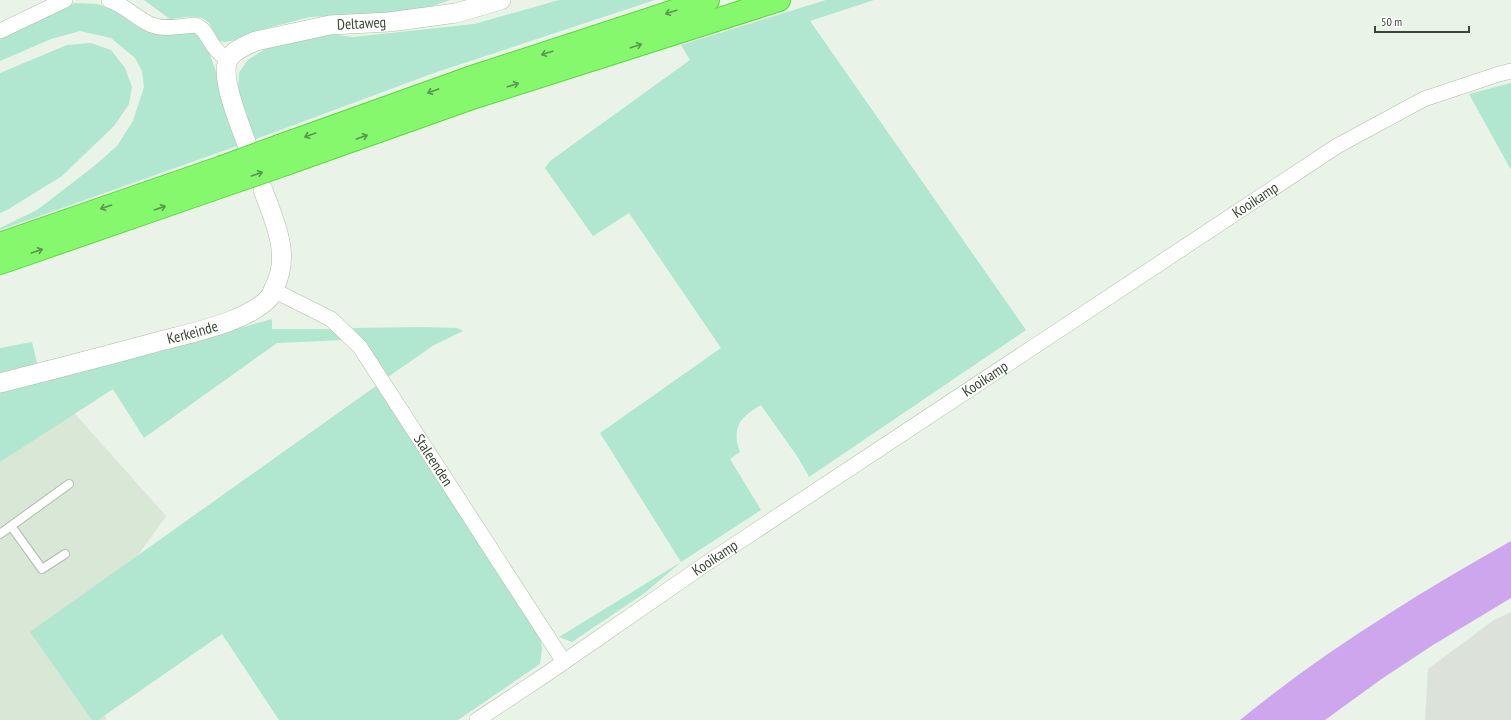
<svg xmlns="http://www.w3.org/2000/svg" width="1511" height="720" font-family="'PT Sans Narrow',sans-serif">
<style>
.residential{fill:#d8e7d6}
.industrial{fill:#dce2d9}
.green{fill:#b1e6d1}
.water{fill:#cea6ed}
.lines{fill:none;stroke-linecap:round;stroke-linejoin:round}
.service-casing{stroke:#aebeaa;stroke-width:10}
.minor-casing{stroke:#aebeaa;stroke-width:16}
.tertiary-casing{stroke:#aebeaa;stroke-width:20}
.motorway-casing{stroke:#5dd73d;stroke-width:24}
.service{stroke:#fff;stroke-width:8}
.minor{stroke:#fff;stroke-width:15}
.tertiary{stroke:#fff;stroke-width:19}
.motorway{stroke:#85f86d;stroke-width:22}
.motorway-bridge-casing{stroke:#5dd73d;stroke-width:24;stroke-linecap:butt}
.motorway-bridge{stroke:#85f86d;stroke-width:22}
.oneway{stroke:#5c964f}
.labels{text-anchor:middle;stroke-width:4;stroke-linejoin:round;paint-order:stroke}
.street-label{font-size:15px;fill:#3a4636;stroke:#fff}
</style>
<rect width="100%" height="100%" fill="#e9f3e7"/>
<path class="residential" d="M 68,406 L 166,516 L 89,624 L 106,720 L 0,720 L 0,441 Z"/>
<path class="industrial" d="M 1511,612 L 1511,720 L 1425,720 L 1428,669 L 1494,620 Z"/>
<path class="green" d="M 144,0 L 450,0 L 415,12 L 310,17 L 256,31 L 236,40 L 225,42 L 215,40 C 213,35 212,26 208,22 C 200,13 180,18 170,19 Z
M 559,0 L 655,0 L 434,73 L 253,140 L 238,93 L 239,73 L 242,68 L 248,60 L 268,47 L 331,34 L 353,37 L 474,24 Z
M 826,0 L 874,0 L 810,21 L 1026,330 L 809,477 L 799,459 L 761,405 C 740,417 731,428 740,452 L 730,459 L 761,510 L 681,562 L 646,592 L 572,642 L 559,637 L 681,562 L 600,433 L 721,348 L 629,213 L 593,236 L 545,168 L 550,161 L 690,60 L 681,45 Z
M 74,3 L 97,4 L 128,15 L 193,32 L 203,36 C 217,72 228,108 240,145 L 0,230 L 0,228 L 37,210 L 93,167 L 117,146 L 133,121 L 144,87 L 142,71 L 135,58 L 111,38 L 80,31 L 51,39 L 0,61 L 0,36 Z
M 91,43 L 111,50 L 125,68 L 132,87 L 129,104 L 114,126 L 62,176 L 7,210 L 0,213 L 0,73 L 67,45 Z
M 1511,83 L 1511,170 L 1469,94 Z
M 272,319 L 272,329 L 334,329 L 344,340 L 277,343 L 144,438 L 113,389 L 0,462 L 0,391 L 134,358 Z
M 422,327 L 457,328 L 463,331 L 434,345 L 388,377 L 363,339 L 352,328 Z
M 32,342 L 37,363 L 0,374 L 0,348 Z
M 376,386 L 540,638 L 542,648 L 540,664 L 458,720 L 279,720 L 222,634 L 98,720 L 92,720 L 30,632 Z"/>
<path class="water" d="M 1511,541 L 1511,598 L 1433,645 L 1383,678 L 1325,720 L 1240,720 C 1323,652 1417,594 1511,541 Z"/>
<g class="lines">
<g class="service-casing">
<path id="service" d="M 11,526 L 42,569 L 65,554
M 0,534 L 69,484"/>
</g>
<g class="minor-casing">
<g id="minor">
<path d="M 109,0 C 125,5 137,19 152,25 C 165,30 181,26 195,25 C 207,29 208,41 216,49 C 219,53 224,57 228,60"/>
<path d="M 0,31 L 65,0"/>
<path id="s1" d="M 273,290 L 331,319 L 360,347 L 564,662"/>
<path id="s2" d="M 477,720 L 545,675 L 707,563 L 1337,146 L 1424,99 L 1499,74 L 1511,71"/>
</g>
</g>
<g class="tertiary-casing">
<g id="tertiary">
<path id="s3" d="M 247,145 C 241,126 217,73 230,57 C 236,49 247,45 256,41 L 330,25 L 389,22 L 456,13 L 501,0"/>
<path id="s4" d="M 0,383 C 51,370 102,357 153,343 C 185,334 247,323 270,297 C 272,294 273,289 275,286 C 291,254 274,220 263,190"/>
</g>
</g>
<g class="motorway-casing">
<path id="motorway" d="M 279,146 L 469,78 L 708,0
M 286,164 L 475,97 L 779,0
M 0,244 L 222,167
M 0,263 L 228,184"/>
</g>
<use href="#service" class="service"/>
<use href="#minor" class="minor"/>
<use href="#tertiary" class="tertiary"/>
<use href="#motorway" class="motorway"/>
<g class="motorway-bridge-casing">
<path id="motorway-bridge" d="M 222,167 L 279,146
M 228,184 L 286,164"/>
</g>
<use href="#motorway-bridge" class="motorway-bridge"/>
</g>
<defs><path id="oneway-shaft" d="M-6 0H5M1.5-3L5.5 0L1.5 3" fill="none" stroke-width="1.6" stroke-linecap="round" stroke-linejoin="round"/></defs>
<g class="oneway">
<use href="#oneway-shaft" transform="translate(671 12) rotate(162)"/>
<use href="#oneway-shaft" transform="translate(636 46) rotate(-18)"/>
<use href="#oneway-shaft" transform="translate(547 53) rotate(162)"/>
<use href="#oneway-shaft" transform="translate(513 85) rotate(-18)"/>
<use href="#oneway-shaft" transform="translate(433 91) rotate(160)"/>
<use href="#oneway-shaft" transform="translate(310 135) rotate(160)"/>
<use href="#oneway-shaft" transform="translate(362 137) rotate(-19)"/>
<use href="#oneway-shaft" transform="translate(257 174) rotate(-19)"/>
<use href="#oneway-shaft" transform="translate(106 207) rotate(161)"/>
<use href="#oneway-shaft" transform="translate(160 208) rotate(-19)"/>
<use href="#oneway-shaft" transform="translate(37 251) rotate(-19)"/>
</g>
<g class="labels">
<g class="street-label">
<text dy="5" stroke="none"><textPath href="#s3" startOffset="230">Deltaweg</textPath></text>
<text dy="5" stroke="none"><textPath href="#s2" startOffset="936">Kooikamp</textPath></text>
<text dy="5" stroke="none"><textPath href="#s4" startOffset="199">Kerkeinde</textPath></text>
<text dy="5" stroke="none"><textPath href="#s2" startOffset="612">Kooikamp</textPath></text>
<text dy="5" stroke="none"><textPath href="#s1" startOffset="240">Staleenden</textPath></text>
<text dy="5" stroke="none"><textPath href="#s2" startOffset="288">Kooikamp</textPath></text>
</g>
</g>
<path d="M1375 26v6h94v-6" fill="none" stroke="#3a4636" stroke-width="2"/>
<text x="1381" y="26" font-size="12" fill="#3a4636" stroke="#ffffff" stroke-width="3" paint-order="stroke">50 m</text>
</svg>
